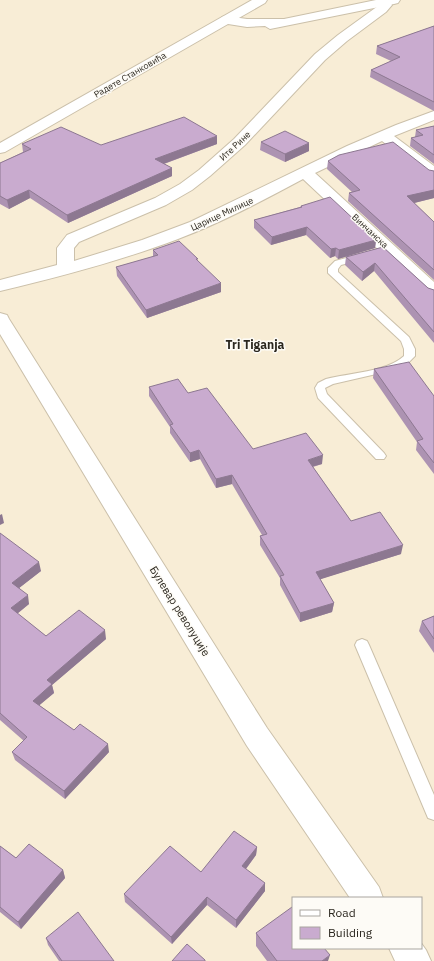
<svg xmlns="http://www.w3.org/2000/svg" width="434" height="961" font-family="'IBM Plex Sans',sans-serif">
<style>
.lines{fill:none;stroke-linecap:round;stroke-linejoin:round}
.service-casing{stroke:#cbc0aa;stroke-width:2}
.minor-casing{stroke:#cbc0aa;stroke-width:2}
.tertiary-casing{stroke:#cbc0aa;stroke-width:2}
.secondary-casing{stroke:#cbc0aa;stroke-width:2}
.service{fill:#fff;fill-rule:evenodd}
.minor{fill:#fff;fill-rule:evenodd}
.tertiary{fill:#fff;fill-rule:evenodd}
.secondary{fill:#fff;fill-rule:evenodd}
.wall{fill:#ad93b2}
.shaded-wall{fill:#8d7891}
.building{fill:#c9abcf;stroke:#8d7891}
.labels{text-anchor:middle;stroke-width:3;stroke-linejoin:round;paint-order:stroke}
.far-street-label{font-size:9px;fill:#2b271f;stroke:#fdfbf6}
.street-label{font-size:11px;fill:#2b271f;stroke:#fdfbf6}
.neighbourhood-label{font-size:12px;font-weight:bold;fill:#2b271f;stroke:#fdfbf6}
</style>
<rect width="100%" height="100%" fill="#f8edd6"/>
<g class="lines">
<g class="service-casing">
<path id="service" d="M 361,254 L 364,255 L 366,257 L 364,259 L 341,265 L 338,269 L 338,272 L 409,337 L 415,349 L 415,356 L 406,365 L 398,369 L 333,384 L 325,388 L 327,394 L 384,453 L 386,456 L 384,459 L 376,459 L 318,398 L 315,388 L 318,383 L 326,379 C 349,373 387,372 404,356 L 404,349 L 401,341 L 328,273 L 328,268 L 335,261 Z
M 362,639 L 367,641 L 369,645 L 434,795 L 434,820 L 428,818 L 355,645 L 357,641 Z"/>
</g>
<g class="minor-casing">
<path id="minor" d="M 252,0 L 267,0 L 265,3 L 230,23 L 222,23 L 220,20 L 222,17 Z
M 379,0 L 389,0 L 392,5 L 386,12 L 347,41 L 325,60 L 245,145 L 210,176 L 192,190 L 166,205 L 79,242 L 74,248 L 74,261 L 142,240 L 190,222 L 347,146 L 396,125 L 434,111 L 434,120 L 394,136 L 434,166 L 434,179 L 429,177 L 382,141 L 315,173 L 434,282 L 434,297 L 428,296 L 303,179 C 262,201 221,223 178,239 C 120,261 59,277 0,291 L 0,280 L 57,265 L 57,248 L 67,235 L 155,198 L 180,184 L 199,170 L 234,139 L 315,54 L 338,35 L 378,6 L 380,5 L 378,2 Z"/>
</g>
<g class="tertiary-casing">
<path id="tertiary" d="M 376,0 L 400,0 L 398,3 L 394,4 L 270,29 L 265,26 L 247,27 L 228,24 L 5,152 L 0,153 L 0,143 L 222,17 L 226,16 L 247,19 L 284,19 Z"/>
</g>
<g class="secondary-casing">
<path id="secondary" d="M 0,313 L 7,315 L 9,319 L 267,728 L 379,887 L 383,898 L 350,898 L 247,746 L 0,334 Z
M 421,943 L 426,950 L 431,961 L 395,961 L 389,948 L 421,948 Z"/>
</g>
<use href="#service" class="service"/>
<use href="#minor" class="minor"/>
<use href="#tertiary" class="tertiary"/>
<use href="#secondary" class="secondary"/>
</g>
<path class="wall" d="M 434,26 L 434,111 L 370,77 L 371,70 L 391,61 L 376,54 L 377,46 Z
M 434,126 L 434,164 L 410,146 L 411,138 L 415,137 L 416,130 Z
M 261,142 L 309,151 L 285,162 L 260,150 Z
M 22,144 L 101,145 L 217,144 L 164,164 L 172,168 L 172,176 L 68,223 L 30,198 L 9,209 L 0,204 L 0,163 L 23,152 Z
M 328,161 L 429,170 L 434,171 L 434,198 L 414,203 L 434,222 L 434,280 L 348,201 L 349,193 L 352,192 L 327,169 Z
M 301,206 L 376,240 L 375,248 L 338,259 L 335,256 L 330,258 L 306,235 L 271,245 L 254,228 L 254,220 L 300,207 Z
M 383,247 L 428,288 L 434,290 L 434,343 L 374,271 L 362,281 L 345,265 L 346,257 Z
M 153,250 L 198,262 L 221,292 L 147,318 L 117,276 L 116,267 L 153,257 Z
M 374,369 L 434,396 L 434,474 L 416,450 L 417,442 L 373,378 Z
M 149,387 L 188,393 L 253,449 L 322,464 L 313,467 L 351,521 L 401,554 L 320,579 L 334,603 L 332,612 L 300,622 L 280,585 L 280,578 L 260,545 L 260,536 L 262,535 L 232,484 L 216,488 L 200,459 L 190,462 L 170,433 L 170,427 L 149,396 Z
M 0,533 L 41,571 L 19,588 L 29,604 L 17,614 L 46,636 L 106,639 L 52,685 L 54,693 L 39,705 L 74,730 L 109,752 L 65,799 L 15,760 L 12,752 L 24,741 L 0,720 Z
M 434,616 L 434,653 L 419,631 L 422,621 Z
M 0,846 L 16,858 L 63,870 L 65,878 L 21,929 L 0,912 Z
M 257,847 L 256,855 L 246,869 L 265,891 L 236,928 L 207,905 L 172,944 L 125,902 L 124,894 L 201,872 Z
M 256,933 L 328,961 L 267,961 L 256,946 Z
M 46,938 L 114,961 L 59,961 L 48,945 Z"/>
<path class="shaded-wall" d="M 217,136 L 217,144 L 155,167 L 155,159 Z
M 309,143 L 309,151 L 285,162 L 285,154 Z
M 172,168 L 172,176 L 68,223 L 67,215 Z
M 434,186 L 434,198 L 406,205 L 407,196 Z
M 29,190 L 30,198 L 9,209 L 7,200 Z
M 307,227 L 306,235 L 271,245 L 272,237 Z
M 376,240 L 375,248 L 338,259 L 339,250 Z
M 336,248 L 335,256 L 330,258 L 331,249 Z
M 375,263 L 374,271 L 362,281 L 363,272 Z
M 221,283 L 221,292 L 147,318 L 146,310 Z
M 199,450 L 200,459 L 190,462 L 190,453 Z
M 323,455 L 322,464 L 307,468 L 308,460 Z
M 232,475 L 232,484 L 216,488 L 216,479 Z
M 2,514 L 4,523 L 0,525 L 0,515 Z
M 403,545 L 401,554 L 315,581 L 316,572 Z
M 39,562 L 41,571 L 14,592 L 12,583 Z
M 28,595 L 29,604 L 13,617 L 11,608 Z
M 334,603 L 332,612 L 300,622 L 300,613 Z
M 105,630 L 106,639 L 52,685 L 54,693 L 35,709 L 33,701 L 47,680 Z
M 108,744 L 109,752 L 65,799 L 64,791 Z
M 257,847 L 256,855 L 242,874 L 242,866 Z
M 63,870 L 65,878 L 21,929 L 18,922 Z
M 265,883 L 265,891 L 236,928 L 236,920 Z
M 207,897 L 207,905 L 172,944 L 171,937 Z
M 330,955 L 328,961 L 322,961 Z"/>
<path class="building" d="M 434,26 L 434,102 L 371,70 L 400,57 L 377,46 Z
M 184,117 L 217,136 L 155,159 L 172,168 L 67,215 L 29,190 L 7,200 L 0,196 L 0,163 L 31,149 L 22,144 L 61,127 L 101,145 Z
M 434,126 L 434,155 L 411,138 L 423,135 L 416,130 Z
M 285,131 L 309,143 L 285,154 L 261,142 Z
M 393,142 L 429,170 L 434,171 L 434,190 L 407,196 L 434,222 L 434,270 L 349,193 L 360,190 L 328,161 L 339,155 Z
M 330,197 L 376,240 L 339,250 L 336,248 L 331,249 L 307,227 L 272,237 L 254,220 L 302,207 L 301,206 Z
M 179,241 L 198,259 L 196,259 L 221,283 L 146,310 L 116,267 L 158,255 L 153,250 Z
M 383,247 L 428,288 L 434,290 L 434,332 L 375,263 L 363,272 L 346,257 Z
M 409,362 L 434,396 L 434,463 L 417,441 L 423,439 L 374,369 Z
M 178,379 L 188,393 L 207,388 L 253,449 L 306,433 L 323,455 L 308,460 L 351,521 L 380,512 L 403,545 L 316,572 L 334,603 L 300,613 L 280,576 L 284,575 L 260,536 L 267,534 L 232,475 L 216,479 L 199,450 L 190,453 L 170,425 L 173,424 L 149,387 Z
M 0,533 L 39,562 L 12,583 L 28,595 L 11,608 L 46,636 L 79,610 L 105,630 L 47,680 L 52,684 L 33,701 L 74,730 L 80,724 L 108,744 L 64,791 L 12,752 L 27,737 L 0,713 Z
M 434,616 L 434,639 L 422,621 Z
M 234,831 L 257,847 L 242,866 L 265,883 L 236,920 L 207,897 L 171,937 L 124,894 L 170,846 L 201,872 Z
M 29,844 L 63,870 L 18,922 L 0,907 L 0,846 L 16,858 Z
M 292,907 L 293,907 L 293,948 L 324,948 L 330,955 L 322,961 L 277,961 L 256,933 Z
M 78,912 L 114,961 L 62,961 L 46,938 Z
M 187,944 L 205,960 L 205,961 L 172,961 Z"/>
<g class="labels">
<g class="far-street-label">
<text transform="translate(130 75) rotate(-30)" y="3">Радете Станковића</text>
<text transform="translate(235 146) rotate(-43)" y="3">Ите Рине</text>
<text transform="translate(222 214) rotate(-25)" y="3">Царице Милице</text>
<text transform="translate(370 231) rotate(43)" y="3">Винчанска</text>
</g>
<g class="street-label">
<text transform="translate(180 611) rotate(58)" y="4">Булевар револуције</text>
</g>
<g class="neighbourhood-label">
<text x="255" y="349">Tri Tiganja</text>
</g>
</g>
<rect x="292" y="897" width="130" height="52" fill="#fdfbf6" stroke="#a9a6a0"/>
<rect x="300" y="910" width="20" height="6" fill="#ffffff" stroke="#a9a6a0"/>
<text x="328" y="917" font-size="12" fill="#2b271f">Road</text>
<rect x="300" y="927" width="20" height="12" fill="#c9abcf" stroke="#a9a6a0"/>
<text x="328" y="937" font-size="12" fill="#2b271f">Building</text>
</svg>
